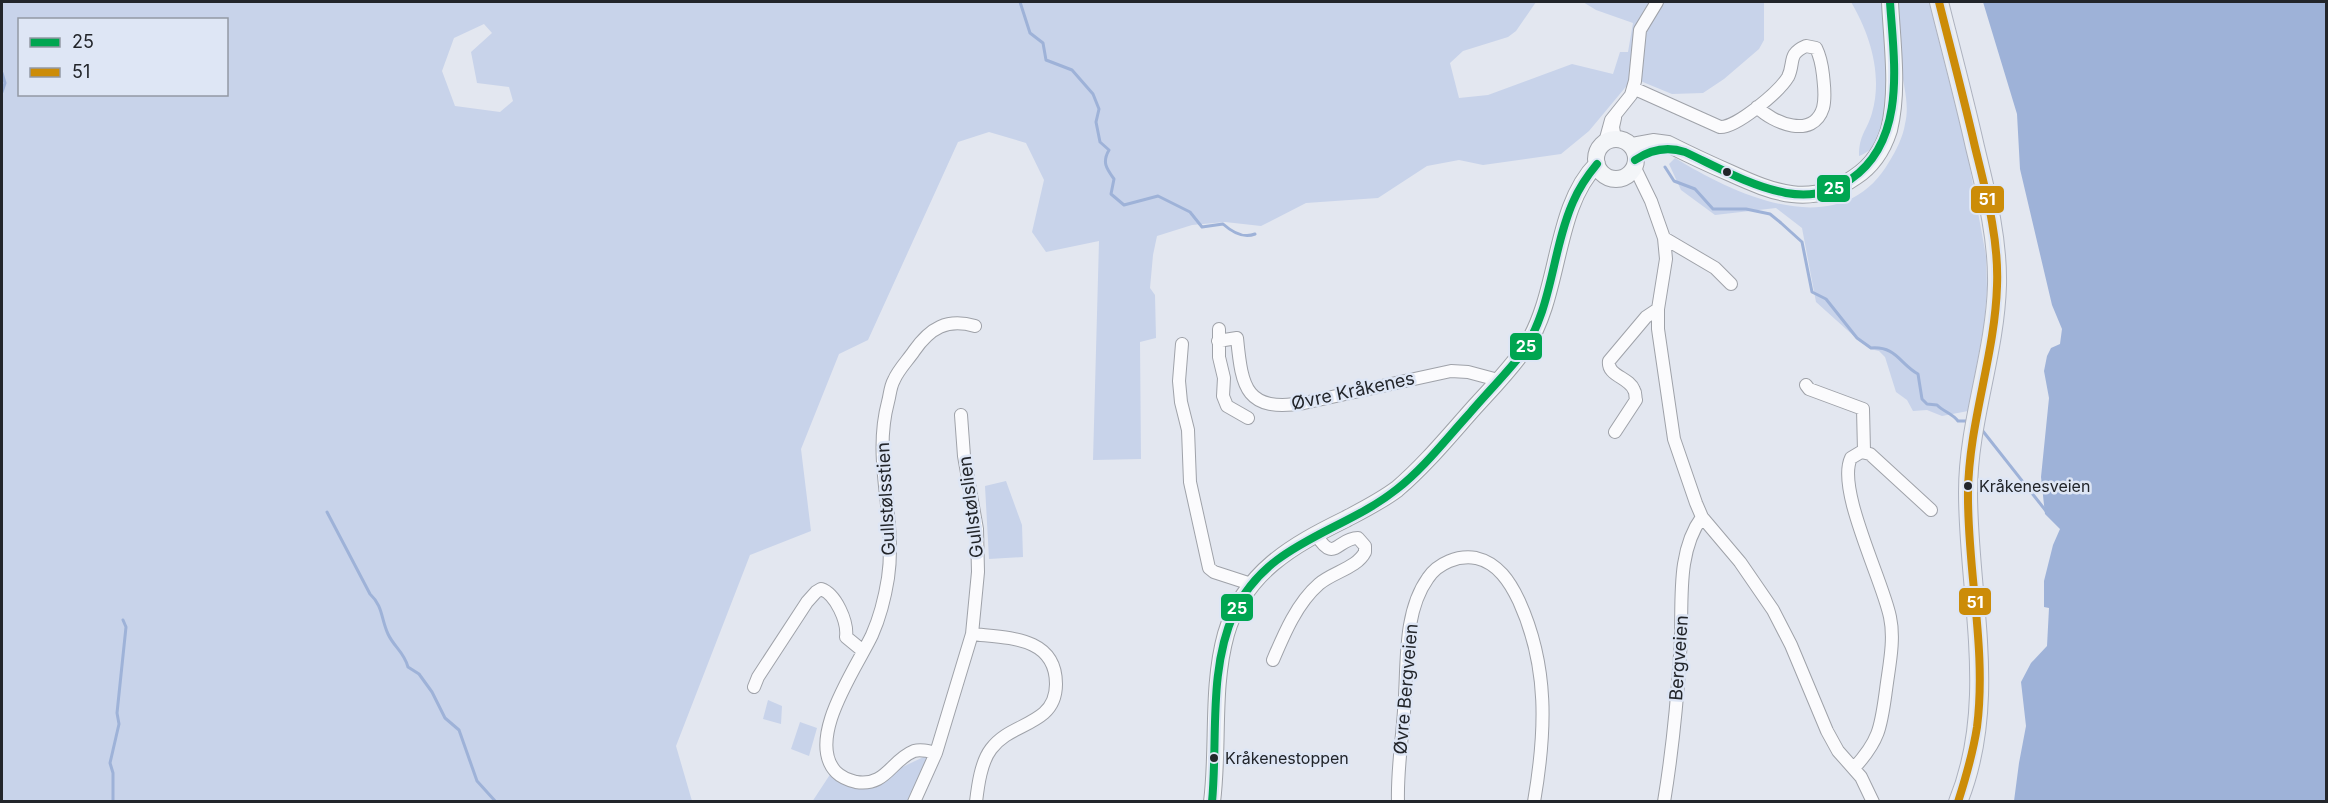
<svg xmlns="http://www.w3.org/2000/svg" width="2328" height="803" font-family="Inter,sans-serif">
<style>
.green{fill:#c8d3ea;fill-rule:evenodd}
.water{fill:#9eb2d8}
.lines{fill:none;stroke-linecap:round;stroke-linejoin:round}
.stream{stroke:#9eb2d8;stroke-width:3}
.street-casing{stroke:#9fa2a9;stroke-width:14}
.secondary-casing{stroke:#9fa2a9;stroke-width:18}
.primary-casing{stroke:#adb2bf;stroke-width:20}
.street{stroke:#fbfbfd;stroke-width:12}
.secondary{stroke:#f3f5f8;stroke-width:16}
.primary{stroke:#ebeef3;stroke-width:18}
.bus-1-casing{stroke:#dee6f5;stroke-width:12}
.bus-2-casing{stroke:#dee6f5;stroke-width:12}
.bus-1{stroke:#00a651;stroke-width:8}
.bus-2{stroke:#cc8c08;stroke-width:8}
.bus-dot{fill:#22252a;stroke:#dee6f5;stroke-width:2}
.labels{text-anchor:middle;stroke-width:5;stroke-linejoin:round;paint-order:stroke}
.bus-label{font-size:16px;fill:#22252a;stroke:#dee6f5;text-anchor:start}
.street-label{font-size:18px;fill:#22252a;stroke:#dee6f5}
.line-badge{stroke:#dee6f5;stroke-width:2}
.badge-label{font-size:16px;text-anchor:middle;font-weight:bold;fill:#fff}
</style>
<rect width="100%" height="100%" fill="#e3e7f0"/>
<path class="green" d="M 2,2 L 1536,2 L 1516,31 L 1508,37 L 1463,51 L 1450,63 L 1459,98 L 1488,95 L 1572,64 L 1613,74 L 1620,52 L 1628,52 L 1633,23 L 1596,10 L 1583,2 L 1764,2 L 1764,40 L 1759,49 L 1724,79 L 1703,93 L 1672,94 L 1638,80 L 1629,83 L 1589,131 L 1561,154 L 1483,165 L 1459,160 L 1427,166 L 1378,198 L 1306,203 L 1261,226 L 1225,222 L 1192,225 L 1157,236 L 1153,255 L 1150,288 L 1155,295 L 1156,338 L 1140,342 L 1141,459 L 1093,460 L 1099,241 L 1046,252 L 1032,232 L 1044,180 L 1026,143 L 989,132 L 958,142 L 868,340 L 839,354 L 801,449 L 811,531 L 750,555 L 676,746 L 692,801 L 2,802 ZM 20,20 L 226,20 L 226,94 L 20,94 ZM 484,24 L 492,33 L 471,52 L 477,83 L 509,87 L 513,101 L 500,112 L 455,106 L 442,71 L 454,38 Z
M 1851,2 L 1883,2 C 1885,37 1895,117 1874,145 C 1871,150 1864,154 1859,156 C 1859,134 1867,131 1872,113 C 1883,75 1870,34 1851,2 Z
M 1899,2 L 1929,2 L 1967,152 L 1986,256 L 1987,289 L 1984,325 L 1968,411 L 1942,416 L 1927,410 L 1913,411 L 1907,400 L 1896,392 L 1885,357 L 1879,351 L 1870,349 L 1856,338 L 1816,302 L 1802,228 L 1776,208 L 1715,215 L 1681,190 L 1669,164 L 1675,158 C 1737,196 1841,245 1889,162 C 1896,151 1903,137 1905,124 C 1910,104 1903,85 1901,65 C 1900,44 1900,23 1899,2 Z
M 1006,481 L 1022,525 L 1023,557 L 989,559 L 985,486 Z
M 768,700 L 782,706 L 781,724 L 763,719 Z
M 800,722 L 817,728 L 809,756 L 791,749 Z
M 934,752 L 911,801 L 812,802 L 831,773 L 871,782 Z"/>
<path class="water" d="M 1983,2 L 2326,2 L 2326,801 L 2014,801 L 2019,763 L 2026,726 L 2021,682 L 2031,663 L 2047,646 L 2049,608 L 2044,607 L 2044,581 L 2053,545 L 2060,529 L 2045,514 L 2041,477 L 2049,398 L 2044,371 L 2047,356 L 2051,348 L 2060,344 L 2062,329 L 2052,305 L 2020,169 L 2017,114 Z"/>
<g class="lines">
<path class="stream" d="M 1020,2 L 1030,33 L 1043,43 L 1046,60 L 1072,70 L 1093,94 L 1099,109 L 1096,122 L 1100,142 L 1109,150 C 1102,162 1106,168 1114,179 L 1111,194 L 1124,205 L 1158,196 L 1190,212 L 1202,227 L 1223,224 C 1232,232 1243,239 1255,234
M 2,73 L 5,83 L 2,92
M 1665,167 L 1674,181 L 1695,189 L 1713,209 L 1746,209 L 1770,214 L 1781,223 L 1802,242 L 1812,292 L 1826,299 L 1857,338 L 1871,348 C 1896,346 1900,364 1918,374 L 1922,399 L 1927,404 L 1937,405 C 1944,412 1952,413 1958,421 L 1968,421
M 1982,430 L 2046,511
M 327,512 L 370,594 C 383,606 381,619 388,634 C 394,647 404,652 408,667 L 419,674 L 432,692 L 445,718 L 459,730 L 477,781 L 496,802
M 113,802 L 113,773 L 110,763 L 119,724 L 117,713 L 126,627 L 123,620"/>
<g class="street-casing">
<path id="street" d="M 1633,88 L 1720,127 C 1736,128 1779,92 1788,77 C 1795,63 1787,54 1806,46 L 1816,48 C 1820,56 1822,66 1823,75 C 1824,86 1826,97 1823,108 C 1813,140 1773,123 1757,107
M 1615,139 L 1613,127 L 1615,118
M 1605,142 L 1611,120 L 1631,95 L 1635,81 L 1640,30 L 1657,2
M 1634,166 L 1651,201 L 1664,238 L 1666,259 L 1658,309 L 1658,329 L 1674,439 L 1696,503 L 1702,517 L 1740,562 L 1773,610 L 1791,645 L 1827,731 L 1838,751 L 1861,777 L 1873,802
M 1664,238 L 1715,268 L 1731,284
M 1219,329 L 1219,357 L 1224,378 L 1223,396 L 1227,406 L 1248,418
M 1218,341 L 1237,338 C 1242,389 1246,412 1304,403 L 1451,371 L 1468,372 L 1498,380
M 1182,344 L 1179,381 L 1181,402 L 1188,430 L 1190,482 L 1209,568 L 1214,572 L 1251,584
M 1806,385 L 1809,389 L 1863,409 L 1864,451
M 1615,432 L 1636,400 C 1635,397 1636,393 1634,390 C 1629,377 1607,376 1609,361 L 1646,317 L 1658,309
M 972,634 C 1007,638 1056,636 1056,684 C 1056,694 1053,705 1044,713 C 1028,727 1005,730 991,749 C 981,762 978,785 976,802
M 1273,660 C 1284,634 1297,603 1319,584 C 1333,572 1357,568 1365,552 L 1365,546 L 1358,538 C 1337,538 1334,565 1316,534
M 754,687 L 758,677 L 807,602 L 816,592 L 821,589 C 836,594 848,622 846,637 L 863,651
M 936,753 L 972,634 L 978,572 L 977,529 L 964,456 L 961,415
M 1854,768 C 1880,740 1881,726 1886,690 C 1889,666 1895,640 1890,617 C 1883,581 1836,489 1851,458 L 1861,452 L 1870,454 L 1931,510
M 914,802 L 936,753 C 928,751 921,749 914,751 C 891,760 886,787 856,782 C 848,780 842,778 836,772 C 805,739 857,667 872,635 C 880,617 885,597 888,578 C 897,518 872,462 888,402 C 890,395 890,387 894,380 C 898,370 908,360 914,351 C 930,328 947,318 975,326
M 1398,802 C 1397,771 1402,741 1404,711 C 1408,669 1402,614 1428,578 C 1438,563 1458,555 1476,558 C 1498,563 1510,582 1519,601 C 1549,667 1546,732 1534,802
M 1664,802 C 1672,753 1677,704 1680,655 C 1684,610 1674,555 1702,517"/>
</g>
<g class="secondary-casing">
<path id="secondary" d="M1596 159a20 20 0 1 1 40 0a20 20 0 1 1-40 0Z
M 1631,146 L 1653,142 L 1668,144 C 1688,154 1709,164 1730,173 C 1774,193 1811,208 1855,177 C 1872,166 1883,149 1889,130 C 1899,89 1892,43 1890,2
M 1212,802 C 1219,747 1211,688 1226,634 C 1244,572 1293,545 1346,519 C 1363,510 1381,501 1397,489 C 1425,465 1448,437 1472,410 C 1490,390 1510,370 1525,348 C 1561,294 1553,208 1597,164"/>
</g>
<g class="primary-casing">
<path id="primary" d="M 1939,2 C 1951,50 1964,98 1975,147 C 1986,192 1998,238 1997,285 C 1995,355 1968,422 1968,492 C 1968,596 1999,701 1958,802"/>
</g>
<use href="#street" class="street"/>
<use href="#secondary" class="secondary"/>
<use href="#primary" class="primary"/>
<g class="bus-1-casing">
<path id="bus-1" d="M 1635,160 C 1650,150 1667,146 1685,152 C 1717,167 1750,186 1786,193 C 1809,197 1832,193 1851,179 C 1907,140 1894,62 1890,2
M 1212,802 C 1218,740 1208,671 1234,613 C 1266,542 1342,533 1397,489 C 1424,468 1446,439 1469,414 C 1486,394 1504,376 1520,356 C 1553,310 1551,252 1573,202 C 1579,188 1587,176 1597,164"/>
</g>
<g class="bus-2-casing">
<path id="bus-2" d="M 1939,2 C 1951,50 1964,99 1975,147 C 1986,192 1999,239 1997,286 C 1995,355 1969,422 1968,492 C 1967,570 1987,649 1977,727 C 1973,753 1966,777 1958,802"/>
</g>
<use href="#bus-1" class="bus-1"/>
<use href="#bus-2" class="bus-2"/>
</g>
<g class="bus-dot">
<circle cx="1727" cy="172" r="5"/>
<circle cx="1968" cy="486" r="5"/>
<circle cx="1214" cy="758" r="5"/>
</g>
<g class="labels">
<g class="bus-label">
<text x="1979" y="492">Kråkenesveien</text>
<text x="1225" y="764">Kråkenestoppen</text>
</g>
<g class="street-label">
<text transform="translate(1353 391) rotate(-12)" y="6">Øvre Kråkenes</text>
<text transform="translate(886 499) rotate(-93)" y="6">Gullstølsstien</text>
<text transform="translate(971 507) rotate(-97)" y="6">Gullstølslien</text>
<text transform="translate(1679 658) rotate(-86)" y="6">Bergveien</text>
<text transform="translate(1406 689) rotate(-85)" y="6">Øvre Bergveien</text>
</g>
</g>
<g class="line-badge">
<rect x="1816" y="174" width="35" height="29" rx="6" fill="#00a651"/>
<rect x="1970" y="185" width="35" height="29" rx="6" fill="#cc8c08"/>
<rect x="1509" y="332" width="34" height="29" rx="6" fill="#00a651"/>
<rect x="1958" y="587" width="34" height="29" rx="6" fill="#cc8c08"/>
<rect x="1220" y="593" width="34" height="29" rx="6" fill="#00a651"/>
</g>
<g class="badge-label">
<text x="1834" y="194">25</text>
<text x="1987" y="205">51</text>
<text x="1526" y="352">25</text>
<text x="1975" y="608">51</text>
<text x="1237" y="614">25</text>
</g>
<rect width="2328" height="803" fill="none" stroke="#22252a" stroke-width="6"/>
<rect x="18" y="18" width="210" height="78" fill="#dee6f5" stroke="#9399a4" stroke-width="1.5"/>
<rect x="30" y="38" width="30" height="9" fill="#00a651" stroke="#9399a4" stroke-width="1.5"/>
<text x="72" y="48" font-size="18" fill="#22252a">25</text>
<rect x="30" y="68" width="30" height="9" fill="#cc8c08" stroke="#9399a4" stroke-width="1.5"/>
<text x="72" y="78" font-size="18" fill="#22252a">51</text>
</svg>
